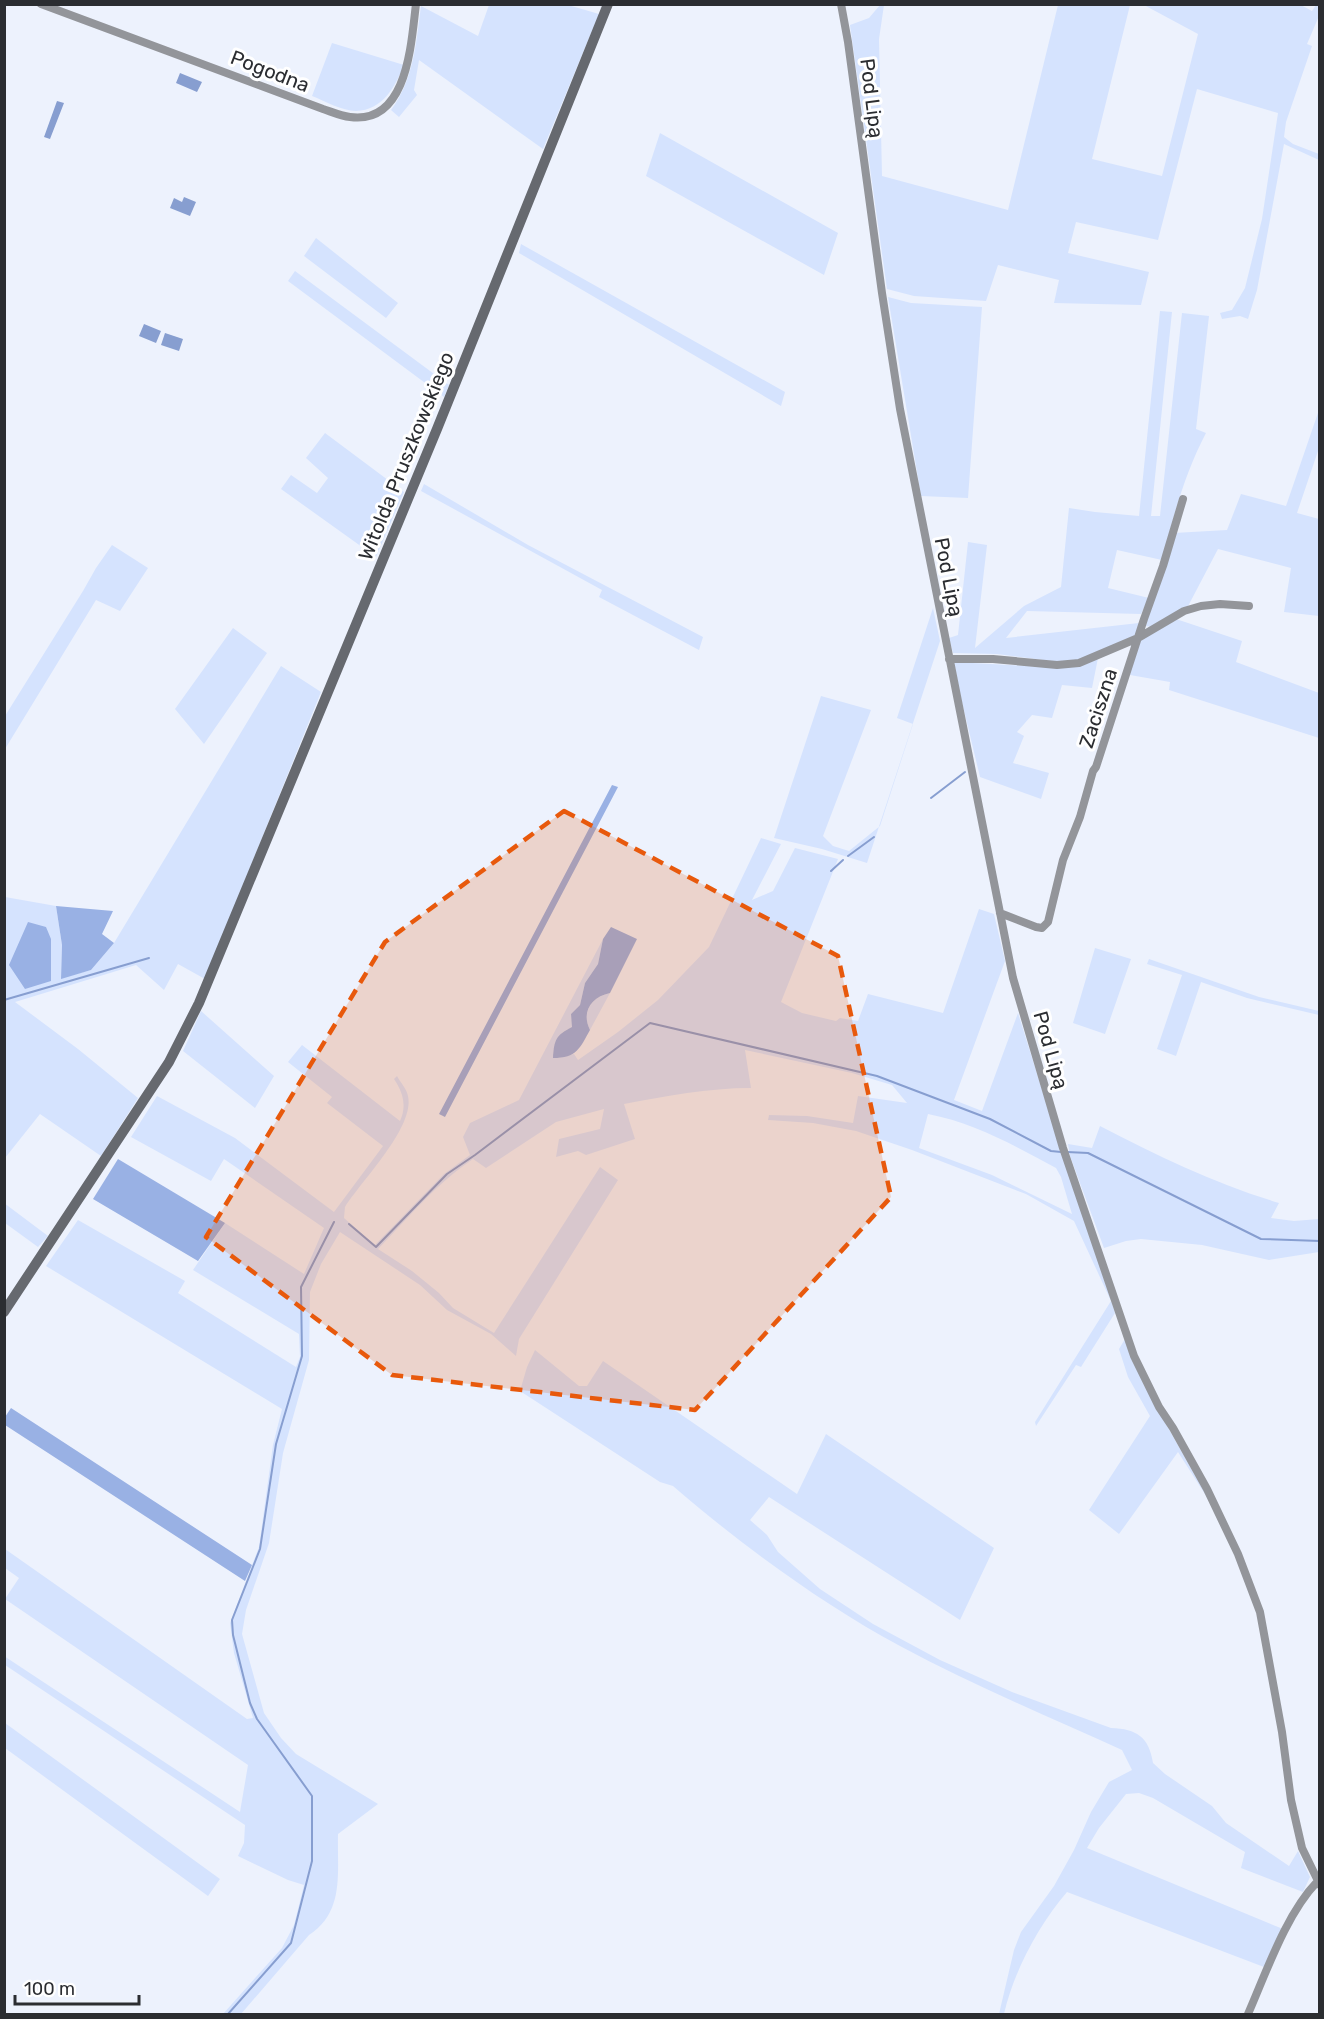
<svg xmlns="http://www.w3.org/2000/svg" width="1324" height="2019" font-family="Rubik,sans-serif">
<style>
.green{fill:#d5e3fe;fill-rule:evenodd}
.forest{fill:#99b1e4}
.water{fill:#879ed0}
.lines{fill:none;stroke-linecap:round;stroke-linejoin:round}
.stream{stroke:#879ed0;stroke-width:2}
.street{stroke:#93959a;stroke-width:8}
.secondary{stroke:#66696f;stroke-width:10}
.marked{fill:#e8590c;fill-opacity:0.2;stroke:#e8590c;stroke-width:4.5;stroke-dasharray:12 8;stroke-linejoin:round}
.labels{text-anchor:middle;stroke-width:6;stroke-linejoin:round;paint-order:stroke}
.street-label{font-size:20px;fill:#2b2d31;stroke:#fff}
</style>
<rect width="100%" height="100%" fill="#edf2fd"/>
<path class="green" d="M 1299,4 L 1312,11 L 1316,5 L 1319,5 L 1319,16 L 1307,44 L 1312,46 L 1286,122 L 1284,137 L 1293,144 L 1319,154 L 1319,160 L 1284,144 L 1257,290 L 1248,319 L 1240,316 L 1222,319 L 1220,313 L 1232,310 L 1245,288 L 1262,219 L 1278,113 L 1197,89 L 1158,240 L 1076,222 L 1068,253 L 1149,272 L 1141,305 L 1054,303 L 1059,280 L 998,265 L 986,301 L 914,296 L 887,289 L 850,25 L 869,18 L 880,5 L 884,5 L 879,39 L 882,176 L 1008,210 L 1058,5 L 1130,5 L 1092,159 L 1162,176 L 1198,34 L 1144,5 Z
M 489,5 L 568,5 L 599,14 L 543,149 L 419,60 L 414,90 L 417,95 L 399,117 L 391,110 C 414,79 416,43 421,6 L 478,36 Z
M 332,43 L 404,65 C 395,87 383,110 356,111 C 342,111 325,101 312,96 Z
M 660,133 L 838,233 L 824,275 L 646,176 Z
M 316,238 L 398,303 L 386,318 L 304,256 Z
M 521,244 L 785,392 L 781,406 L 519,253 Z
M 295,271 L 449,385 L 444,397 L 288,281 Z
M 888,297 L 911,303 L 982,307 L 968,498 L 921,496 Z
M 1160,311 L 1172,312 L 1151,516 L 1160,516 L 1182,313 L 1209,316 L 1196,429 L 1206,433 C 1184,475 1174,515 1162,560 L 1117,550 L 1108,588 L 1149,598 L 1141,614 L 1027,611 L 1006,638 L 1139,623 L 1136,636 L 1078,661 L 1059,662 L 997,654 L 953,653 L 949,638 L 958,635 L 968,542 L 987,545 L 975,648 L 1024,606 L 1061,587 L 1069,508 L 1095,512 L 1139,516 Z
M 1319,410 L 1319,448 L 1297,513 L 1319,519 L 1319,616 L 1284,612 L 1291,568 L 1218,549 L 1186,610 L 1151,627 L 1146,626 L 1148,614 L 1174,533 L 1227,530 L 1241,494 L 1286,506 Z
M 325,433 L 404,492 L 376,557 L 281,489 L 291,475 L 317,493 L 328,478 L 306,458 Z
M 424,484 L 528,545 L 703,637 L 699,650 L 599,597 L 602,590 L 421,491 Z
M 112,545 L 148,568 L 120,611 L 96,600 L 5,749 L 5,716 L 83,591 L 96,568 Z
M 933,608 L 940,641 L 867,863 L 822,849 L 774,838 L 821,696 L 871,710 L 823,836 L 833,846 L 849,851 L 880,826 L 913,724 L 897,718 Z
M 1176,619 L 1242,641 L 1236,662 L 1319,693 L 1319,738 L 1169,690 L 1170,682 L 1130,675 L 1139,639 Z
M 233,628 L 267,653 L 204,744 L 175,709 Z
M 1098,658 L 1092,688 L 1062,685 L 1052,718 L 1032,715 L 1017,732 L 1024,736 L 1013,763 L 1049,773 L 1041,799 L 980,777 L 961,698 L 954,662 L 1046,667 Z
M 281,666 L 321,692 L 205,979 L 178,964 L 164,990 L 136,965 L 15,1002 L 78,1049 L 138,1098 L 101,1156 L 40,1114 L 5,1158 L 5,897 L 56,906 L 62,945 L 61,978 L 91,970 L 114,943 Z
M 761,838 L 781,844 L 752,900 L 773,891 L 795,848 L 838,859 L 781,1002 L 802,1013 L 836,1021 L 840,1018 L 858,1021 L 868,994 L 943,1013 L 979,909 L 994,914 L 1005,961 L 954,1100 L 982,1111 L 1018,1013 L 1060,1147 L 1111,1300 L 1115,1313 L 1081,1367 L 1076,1365 L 1036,1426 L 1035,1422 L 1111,1301 L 1074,1221 L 1026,1194 L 912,1150 L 856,1131 L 813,1123 L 768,1120 L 769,1115 L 807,1116 L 853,1123 L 858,1096 L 907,1103 L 892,1085 L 852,1073 L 745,1050 L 751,1088 C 708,1088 666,1096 624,1104 L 635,1139 L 586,1155 L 578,1151 L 556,1157 L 559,1139 L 600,1129 L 604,1109 L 556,1122 L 486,1168 L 473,1159 C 437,1183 408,1218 378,1249 L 412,1271 L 439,1293 L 453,1308 L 494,1333 L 600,1167 L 618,1180 L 519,1339 L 516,1356 L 491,1334 L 447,1310 L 420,1285 L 340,1232 L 321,1264 L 310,1292 L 309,1360 L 283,1453 L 269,1543 L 246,1610 L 242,1634 L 264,1713 L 281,1738 L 296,1754 L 378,1804 L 338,1834 C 337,1872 345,1912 309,1935 L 241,2014 L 223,2014 L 282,1948 L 294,1925 L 304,1885 L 288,1880 L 238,1856 L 244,1843 L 245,1825 L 5,1665 L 4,1656 L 240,1812 L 248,1765 L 5,1599 L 19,1578 L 5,1568 L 5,1549 L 247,1719 L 253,1718 L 234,1653 L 230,1623 L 259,1547 L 273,1445 L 282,1409 L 46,1266 L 78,1220 L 185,1281 L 178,1293 L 296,1367 L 300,1357 L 299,1334 L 193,1270 L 225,1223 L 304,1274 L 324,1228 L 224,1159 L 211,1181 L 131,1137 L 157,1096 L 235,1138 L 334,1212 L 383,1146 L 327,1103 L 332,1097 L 288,1062 L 302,1045 L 400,1121 C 407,1106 403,1092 394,1079 L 397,1076 C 400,1082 407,1089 408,1096 C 415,1127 362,1180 345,1207 L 344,1218 L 375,1245 L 444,1174 L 470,1155 L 463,1137 L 470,1123 L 519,1100 L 603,939 L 598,964 L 585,983 L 580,1005 L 571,1014 L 573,1027 C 558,1033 556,1038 553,1054 L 558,1058 L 574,1054 L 578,1060 L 618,1032 L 658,1000 L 709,947 ZM 928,1114 C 975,1123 1015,1146 1056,1168 L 1061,1177 L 1072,1214 L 992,1175 L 919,1148 Z
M 1095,948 L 1131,959 L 1105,1034 L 1073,1023 Z
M 1149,959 L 1259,997 L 1319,1011 L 1319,1015 L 1247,998 L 1201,982 L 1176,1056 L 1157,1049 L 1182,975 L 1147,964 Z
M 610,993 L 590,1030 C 581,1012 591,997 610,993 Z
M 201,1011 L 274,1076 L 255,1108 L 183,1051 Z
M 1100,1126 C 1158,1156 1216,1184 1279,1203 L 1271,1218 L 1294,1221 L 1319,1219 L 1319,1252 L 1269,1260 L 1202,1245 L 1141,1239 L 1126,1241 L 1104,1248 L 1070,1156 L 1068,1144 L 1092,1148 Z
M 4,1203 L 48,1236 L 38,1247 L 5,1223 Z
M 1125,1339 L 1144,1385 L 1210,1502 L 1178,1452 L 1119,1534 L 1089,1510 L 1150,1416 L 1128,1377 L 1119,1349 Z
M 535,1350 L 579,1386 L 587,1386 L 603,1361 L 797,1494 L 826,1434 L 994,1548 L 960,1620 L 769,1497 L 750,1520 L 767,1535 L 778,1552 L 820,1589 L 873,1624 L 940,1660 L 1012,1692 L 1111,1728 C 1137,1729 1149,1737 1153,1763 L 1165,1774 L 1212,1806 L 1226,1823 L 1289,1866 L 1298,1851 L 1310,1877 L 1303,1892 L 1241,1868 L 1245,1852 L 1153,1798 L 1139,1793 L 1126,1794 L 1099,1828 L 1087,1848 L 1283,1929 L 1264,1967 L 1067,1892 C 1038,1926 1014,1971 1004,2014 L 999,2014 L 1014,1950 L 1021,1932 L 1054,1886 L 1074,1850 L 1091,1812 L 1109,1782 L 1132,1770 L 1122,1750 C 1048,1716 972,1685 900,1646 C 822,1604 740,1544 673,1486 L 660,1482 L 520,1391 L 527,1367 Z
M 5,1723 L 220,1879 L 208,1896 L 5,1748 Z"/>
<path class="forest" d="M 612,785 L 618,787 L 445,1117 L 439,1114 Z
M 56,906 L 113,911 L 102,934 L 114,943 L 91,970 L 61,979 L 62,945 Z
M 28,922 L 46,927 L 51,939 L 51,981 L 25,989 L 9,965 Z
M 611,927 L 637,939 L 610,993 C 591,997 581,1012 590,1030 C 580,1048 577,1058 553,1058 C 554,1040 556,1035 572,1027 L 571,1014 L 580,1005 L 585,983 L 598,964 L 603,939 Z
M 118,1159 L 225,1223 L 198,1261 L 93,1199 Z
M 11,1408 L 252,1565 L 245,1581 L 5,1425 L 5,1417 Z"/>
<path class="water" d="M 180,73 L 202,82 L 197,92 L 176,83 Z
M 57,101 L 64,103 L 50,139 L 44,137 Z
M 184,197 L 196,202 L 190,216 L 170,208 L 174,198 L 182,202 Z
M 144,324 L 161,331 L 156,343 L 139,336 Z
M 165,333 L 183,339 L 179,351 L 161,345 Z"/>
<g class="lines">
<path class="stream" d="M 931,798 L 965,772
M 848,856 L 874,837
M 831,871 L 843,860
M 4,1000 L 149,958
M 1067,1152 L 1088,1153 L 1261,1239 L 1320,1241
M 349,1224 L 376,1247 L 447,1174 L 475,1155 L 650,1023 L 877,1076 L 990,1119 L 1051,1151 L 1061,1152
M 228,2014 L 291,1943 L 312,1861 L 312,1796 L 257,1719 L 250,1703 L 233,1635 L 232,1620 L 260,1549 L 276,1444 L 302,1356 L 301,1287 L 334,1222"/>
<path class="street" d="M 41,4 L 323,109 C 332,112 341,116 350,117 C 408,125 411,43 416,4
M 841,4 L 848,42 L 882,293 L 900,409 L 1013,978 L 1063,1148 L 1134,1356 L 1159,1407 L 1173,1428 L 1207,1489 L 1238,1554 L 1260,1612 L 1282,1732 L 1291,1800 L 1302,1848 L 1320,1885
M 949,659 L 993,659 L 1057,665 L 1079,663 L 1138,638 L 1184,611 L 1201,606 L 1220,604 L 1249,606
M 1000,913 L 1036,927 L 1042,928 L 1048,922 L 1063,860 L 1080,817 L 1093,771 L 1096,767 L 1144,619 L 1163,566 L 1183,499
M 1248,2014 C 1266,1973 1286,1914 1317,1882"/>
<path class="secondary" d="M 4,1312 L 169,1062 L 199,1003 L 437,429 L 608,4"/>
</g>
<path class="marked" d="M 564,811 L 838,956 L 891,1197 L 695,1410 L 392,1375 L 206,1237 L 385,942 Z"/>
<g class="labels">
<g class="street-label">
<text transform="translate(270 71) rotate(21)" y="7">Pogodna</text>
<text transform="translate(872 98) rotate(83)" y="7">Pod Lipą</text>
<text transform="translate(406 456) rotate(-68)" y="7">Witolda Pruszkowskiego</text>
<text transform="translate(949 577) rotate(79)" y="7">Pod Lipą</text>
<text transform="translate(1098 708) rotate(-72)" y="7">Zaciszna</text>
<text transform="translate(1051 1050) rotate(74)" y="7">Pod Lipą</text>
</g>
</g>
<rect width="1324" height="2019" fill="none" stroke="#2b2d31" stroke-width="12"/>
<path d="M15 1995v9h124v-9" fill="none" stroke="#2b2d31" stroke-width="3"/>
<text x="24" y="1995" font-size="18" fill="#2b2d31" stroke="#ffffff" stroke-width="4.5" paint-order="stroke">100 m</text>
</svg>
